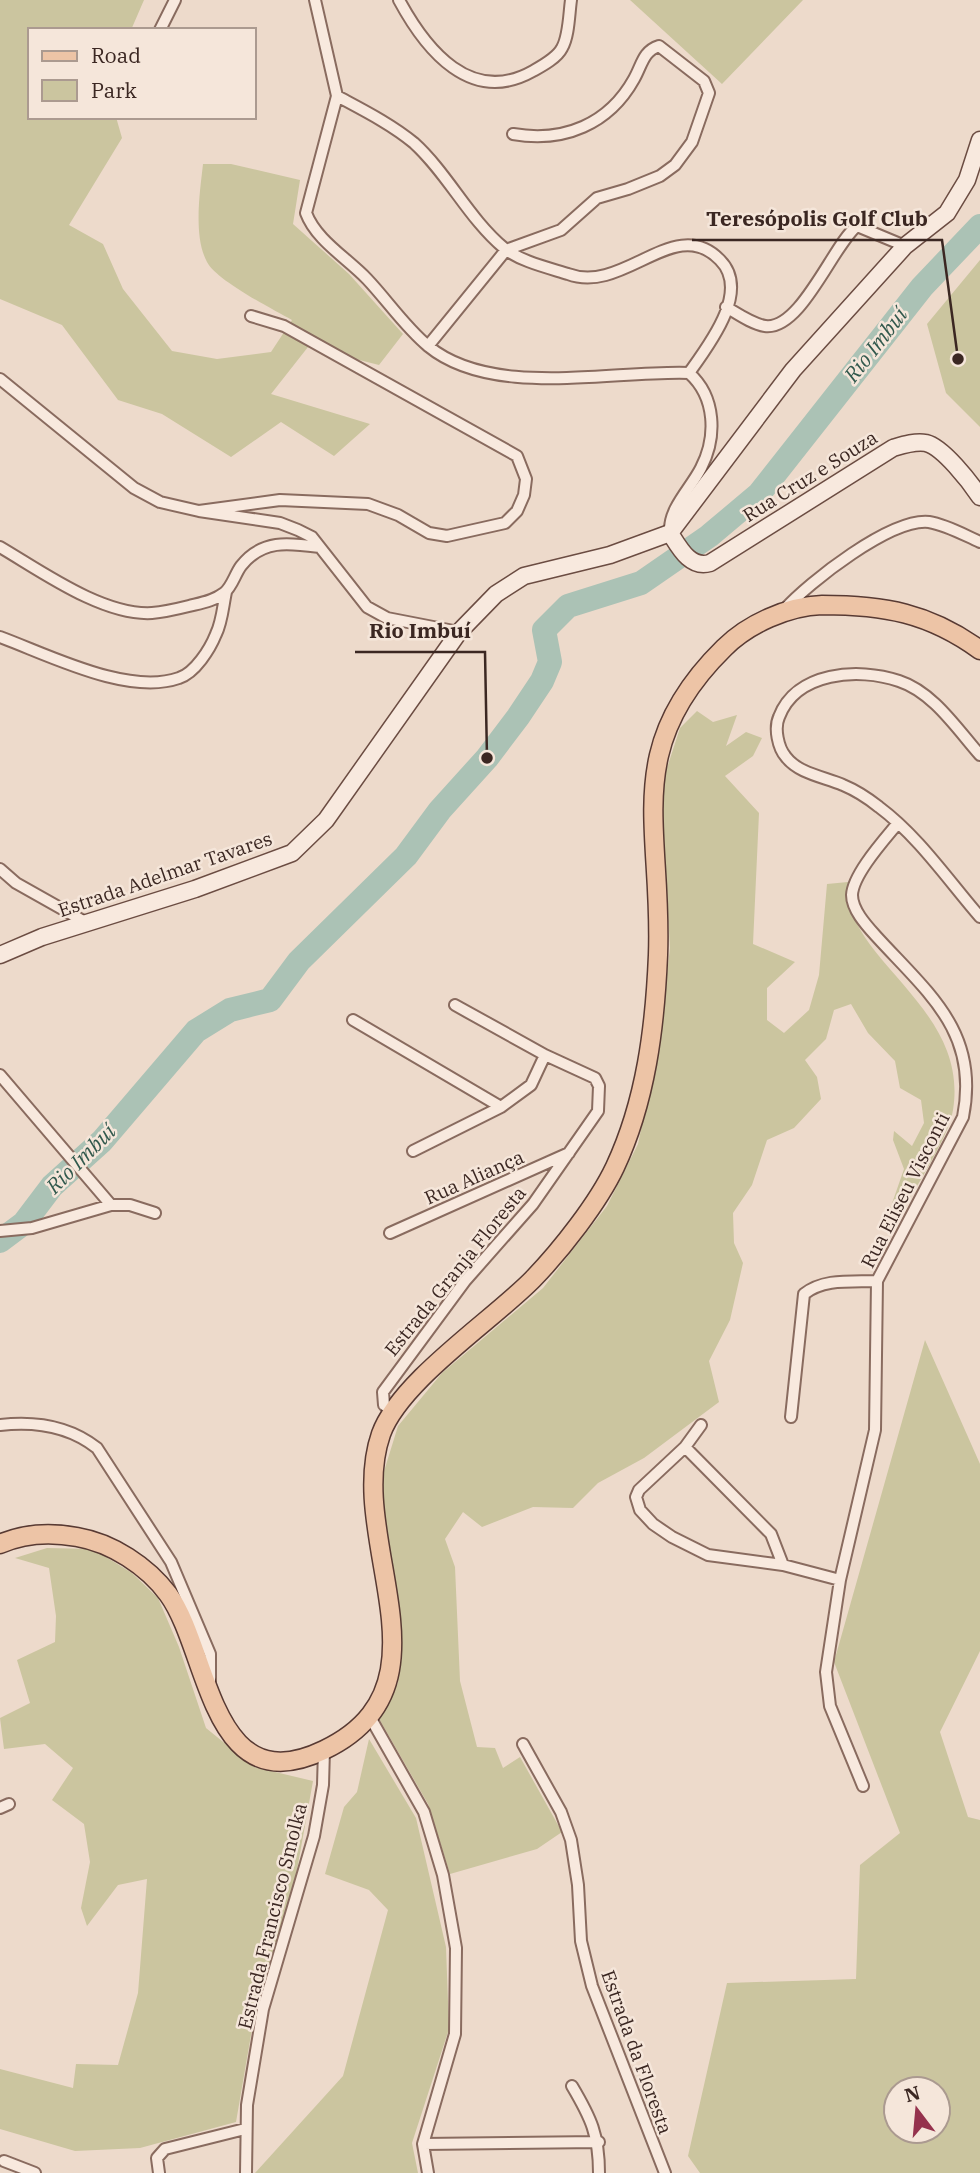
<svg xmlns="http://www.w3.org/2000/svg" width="980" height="2173" font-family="'IBM Plex Serif',serif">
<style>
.green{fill:#cbc59f;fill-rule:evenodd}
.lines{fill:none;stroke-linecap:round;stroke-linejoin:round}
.river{stroke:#abc2b5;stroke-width:24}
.street-casing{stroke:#896b5f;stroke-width:14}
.secondary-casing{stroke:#6b4c42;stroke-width:19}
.primary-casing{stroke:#583a33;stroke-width:21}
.street{stroke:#f8e9de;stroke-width:10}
.secondary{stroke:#f8e9de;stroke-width:16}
.primary{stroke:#edc4a6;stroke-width:18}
.labels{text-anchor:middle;stroke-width:5;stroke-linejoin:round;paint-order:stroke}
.street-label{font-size:19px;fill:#3b2722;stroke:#f5e6da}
.water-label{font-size:21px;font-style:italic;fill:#32594d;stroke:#f5e6da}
.leader{fill:none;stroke:#3b2722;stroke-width:2.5}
.callout-dot{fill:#3b2722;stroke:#f5e6da;stroke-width:2.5}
.callout-label{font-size:21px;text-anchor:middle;font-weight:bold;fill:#3b2722;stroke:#f5e6da;stroke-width:5;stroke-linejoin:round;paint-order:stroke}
</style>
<rect width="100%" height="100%" fill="#eddacb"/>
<path class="green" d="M 0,0 L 144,0 L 131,30 L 30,30 L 30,117 L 116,117 L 122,138 L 69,225 L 103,244 L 123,289 L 172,351 L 217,359 L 271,352 L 292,320 C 272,309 216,280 207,262 C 193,236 200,192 203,164 L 231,164 L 300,180 L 293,224 L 349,274 L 403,334 L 379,365 L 308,347 L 271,394 L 370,424 L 334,456 L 281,422 L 231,457 L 162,414 L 118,400 L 62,325 L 0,299 Z
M 630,0 L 803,0 L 722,84 Z
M 980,260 L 980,427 L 946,393 L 927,324 Z
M 697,711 L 713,722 L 737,715 L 726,746 L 746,732 L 762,738 L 753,756 L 725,776 L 759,813 L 753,944 L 795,962 L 767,988 L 767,1020 L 784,1033 L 809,1010 L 819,975 L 827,884 L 848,882 C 840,958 970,1005 953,1110 C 949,1137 912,1194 897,1219 L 889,1212 L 904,1169 L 893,1140 L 894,1131 L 912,1146 L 924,1123 L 921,1100 L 900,1088 L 895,1061 L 868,1033 L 851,1004 L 834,1010 L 826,1039 L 805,1060 L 817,1077 L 821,1099 L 794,1128 L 767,1140 L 752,1185 L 733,1213 L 734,1243 L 743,1263 L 730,1320 L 709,1361 L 719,1402 L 644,1458 L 598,1483 L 573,1508 L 533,1507 L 482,1527 L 463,1512 L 445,1539 L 455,1567 L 460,1681 L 477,1747 L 495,1748 L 503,1768 L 520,1757 L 562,1832 L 537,1849 L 450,1874 L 428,1804 L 378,1717 L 398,1683 L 399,1644 L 381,1481 L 398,1426 L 442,1373 L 543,1288 L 607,1206 L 638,1144 L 659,1043 L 670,948 L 662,809 L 666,771 L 680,728 Z
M 925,1340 L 980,1464 L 980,1651 L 940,1732 L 968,1817 L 980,1820 L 980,2173 L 700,2173 L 688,2156 L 727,1983 L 856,1979 L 860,1865 L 900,1833 L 834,1662 ZM 938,2089 L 938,2131 L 896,2131 L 896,2089 Z
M 47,1548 L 93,1549 L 132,1573 L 158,1598 L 179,1647 L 206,1728 L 254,1767 L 313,1781 L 295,1881 L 256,2006 L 236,2122 L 140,2148 L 75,2151 L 0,2129 L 0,2069 L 73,2088 L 76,2064 L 118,2065 L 138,1993 L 147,1879 L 118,1885 L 87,1926 L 81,1908 L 90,1862 L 84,1824 L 52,1800 L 73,1768 L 45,1744 L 4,1749 L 0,1718 L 30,1703 L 17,1660 L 55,1642 L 56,1616 L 49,1568 L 15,1558 Z
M 369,1739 L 416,1818 L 446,1947 L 449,2029 L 412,2143 L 418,2173 L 255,2173 L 343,2076 L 388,1910 L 369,1890 L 325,1874 L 344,1807 L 357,1792 Z"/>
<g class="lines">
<path class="river" d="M 0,1241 L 24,1223 L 52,1186 L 102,1141 L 196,1031 L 230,1010 L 270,1000 L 299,961 L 406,856 L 440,810 L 487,758 L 518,717 L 542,681 L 550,662 L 544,630 L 568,606 L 641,583 L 709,536 L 759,494 L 922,287 L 980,226"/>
<g class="street-casing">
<path id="street" d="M 315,0 L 337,96 L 306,213 C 316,240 347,258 367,279 C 387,300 405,327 428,346 C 492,399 612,370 689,373
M 399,0 C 426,50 471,106 533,71 C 542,66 557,58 562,48 C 569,36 569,14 571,0
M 160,30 L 175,0
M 337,96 C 363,110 391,124 414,143 C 448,174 469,219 504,248 C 519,261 549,268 568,274 C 624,295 675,213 720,260 C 751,291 709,345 689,373
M 726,307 C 738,314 752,324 765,326 C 801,331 834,243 857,226 L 905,246
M 428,346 L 506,250 L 561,230 L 597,198 L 628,189 L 660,176 L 675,165 L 692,142 L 709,93 L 704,81 L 659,46 C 643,51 642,65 634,79 C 609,124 564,143 513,134
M 0,379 L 134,488 L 160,502 L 199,511 L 280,523 L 298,530 L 312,537 L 367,607 L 387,618 L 459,632
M 199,511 L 280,500 L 368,504 L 398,515 L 429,533 L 447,536 L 505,523 L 517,511 L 524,495 L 526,479 L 517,456 L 284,326 L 251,316
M 670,531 C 669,508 691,488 701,468 C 717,437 716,397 689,373
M 0,547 C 41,571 103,616 152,613 C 164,612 177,609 189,606 C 201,603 214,601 224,593 C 232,587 235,574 241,566 C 262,539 289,543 319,547
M 784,610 C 809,582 891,518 929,522 C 947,525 964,535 980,542
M 0,637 C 49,655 128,696 179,678 C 195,673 210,649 216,634 C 222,622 223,606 226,592
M 980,755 C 957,729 933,692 899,681 C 858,667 796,672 779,717 C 774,728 778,748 786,757 C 799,774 825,777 843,785 C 855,790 869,799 879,807 C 918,836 948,880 980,917
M 0,869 L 16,883 L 87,923
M 455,1005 L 545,1055
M 353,1020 L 501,1107
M 0,1075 L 111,1205
M 0,1231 L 32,1228 L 111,1205 L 130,1205 L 155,1213
M 390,1233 L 569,1153
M 394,1412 L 384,1405 L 383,1392 L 465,1281 L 533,1204 L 598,1111 L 599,1086 L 595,1078 L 545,1055 L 531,1085 L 501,1107 L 413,1151
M 791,1417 L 804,1294 C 824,1278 852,1282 877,1281
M 0,1425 C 35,1421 69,1426 97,1448 L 171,1562 L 210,1654 L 210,1681
M 701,1425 L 685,1447 L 639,1490 L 636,1497 L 640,1510 L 653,1524 L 672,1537 L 708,1555 L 783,1565 L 840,1580
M 685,1447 L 771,1534 L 783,1565
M 370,1717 L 424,1812 L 443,1875 L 456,1948 L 455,2034 L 423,2144 L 428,2173
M 523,1744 L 561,1812 L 571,1840 L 578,1885 L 581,1941 L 592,1986 L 665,2173
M 863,1786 L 830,1706 L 826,1672 L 840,1580 L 875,1430 L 877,1281 L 963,1117 C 980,1032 928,993 876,936 C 867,926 852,910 852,895 C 853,874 885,839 898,823
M 0,1808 L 9,1804
M 572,2086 C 591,2118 599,2135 599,2173
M 423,2144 L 599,2142
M 4,2161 L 35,2173
M 159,2173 L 157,2158 L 165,2149 L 245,2129
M 246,2173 L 247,2105 L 263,2009 L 314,1836 L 323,1785 L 324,1750"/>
</g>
<g class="secondary-casing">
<path id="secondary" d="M 670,533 L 793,370 L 905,246 L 947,213 L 967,180 L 980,140
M 670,533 C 679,547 690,569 710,563 L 893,448 C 903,445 915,441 926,443 C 943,447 970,482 980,497
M 0,955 L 42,937 L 195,889 L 292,853 L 326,820 L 459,632 L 496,594 L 524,576 L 610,555 L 670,533"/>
</g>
<g class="primary-casing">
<path id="primary" d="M 0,1544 C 25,1533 50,1532 77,1537 C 112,1543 147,1566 168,1594 C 210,1651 210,1805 324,1750 C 460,1685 344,1540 381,1434 C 400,1381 493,1320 533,1279 C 561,1250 598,1203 615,1167 C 646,1101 655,1027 658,955 C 663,828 620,750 724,648 C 748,624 788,606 822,605 C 884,605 929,613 980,650"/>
</g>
<use href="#street" class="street"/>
<use href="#secondary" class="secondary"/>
<use href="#primary" class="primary"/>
</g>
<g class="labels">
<g class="street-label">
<text transform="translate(810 476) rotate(-32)" y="7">Rua Cruz e Souza</text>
<text transform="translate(165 874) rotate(-19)" y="7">Estrada Adelmar Tavares</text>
<text transform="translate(474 1177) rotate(-24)" y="7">Rua Aliança</text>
<text transform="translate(905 1190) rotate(-63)" y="7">Rua Eliseu Visconti</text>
<text transform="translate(455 1271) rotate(-51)" y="7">Estrada Granja Floresta</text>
<text transform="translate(272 1916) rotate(-76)" y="7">Estrada Francisco Smolka</text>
<text transform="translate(637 2052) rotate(70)" y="7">Estrada da Floresta</text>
</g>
<g class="water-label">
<text transform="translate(876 345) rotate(-52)" y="7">Rio Imbuí</text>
<text transform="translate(81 1159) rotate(-45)" y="7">Rio Imbuí</text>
</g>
</g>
<path class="leader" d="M958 359L942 240H692M487 758L485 652H355"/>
<g class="callout-dot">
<circle cx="958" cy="359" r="7"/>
<circle cx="487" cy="758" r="7"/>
</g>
<g class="callout-label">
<text x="817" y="226">Teresópolis Golf Club</text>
<text x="420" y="638">Rio Imbuí</text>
</g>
<rect x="28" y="28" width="228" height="91" fill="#f5e6da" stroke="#ab9a90" stroke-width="2"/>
<rect x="42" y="51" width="35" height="10" fill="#edc4a6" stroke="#ab9a90" stroke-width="2"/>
<text x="91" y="63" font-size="21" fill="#3b2722">Road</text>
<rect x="42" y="80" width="35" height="21" fill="#cbc59f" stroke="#ab9a90" stroke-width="2"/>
<text x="91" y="98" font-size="21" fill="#3b2722">Park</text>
<g transform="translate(917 2110) rotate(344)"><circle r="33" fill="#f5e6da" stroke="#ab9a90" stroke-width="2"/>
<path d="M0-5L12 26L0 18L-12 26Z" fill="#95324d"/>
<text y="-10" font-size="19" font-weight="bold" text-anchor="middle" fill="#3b2722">N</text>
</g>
</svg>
